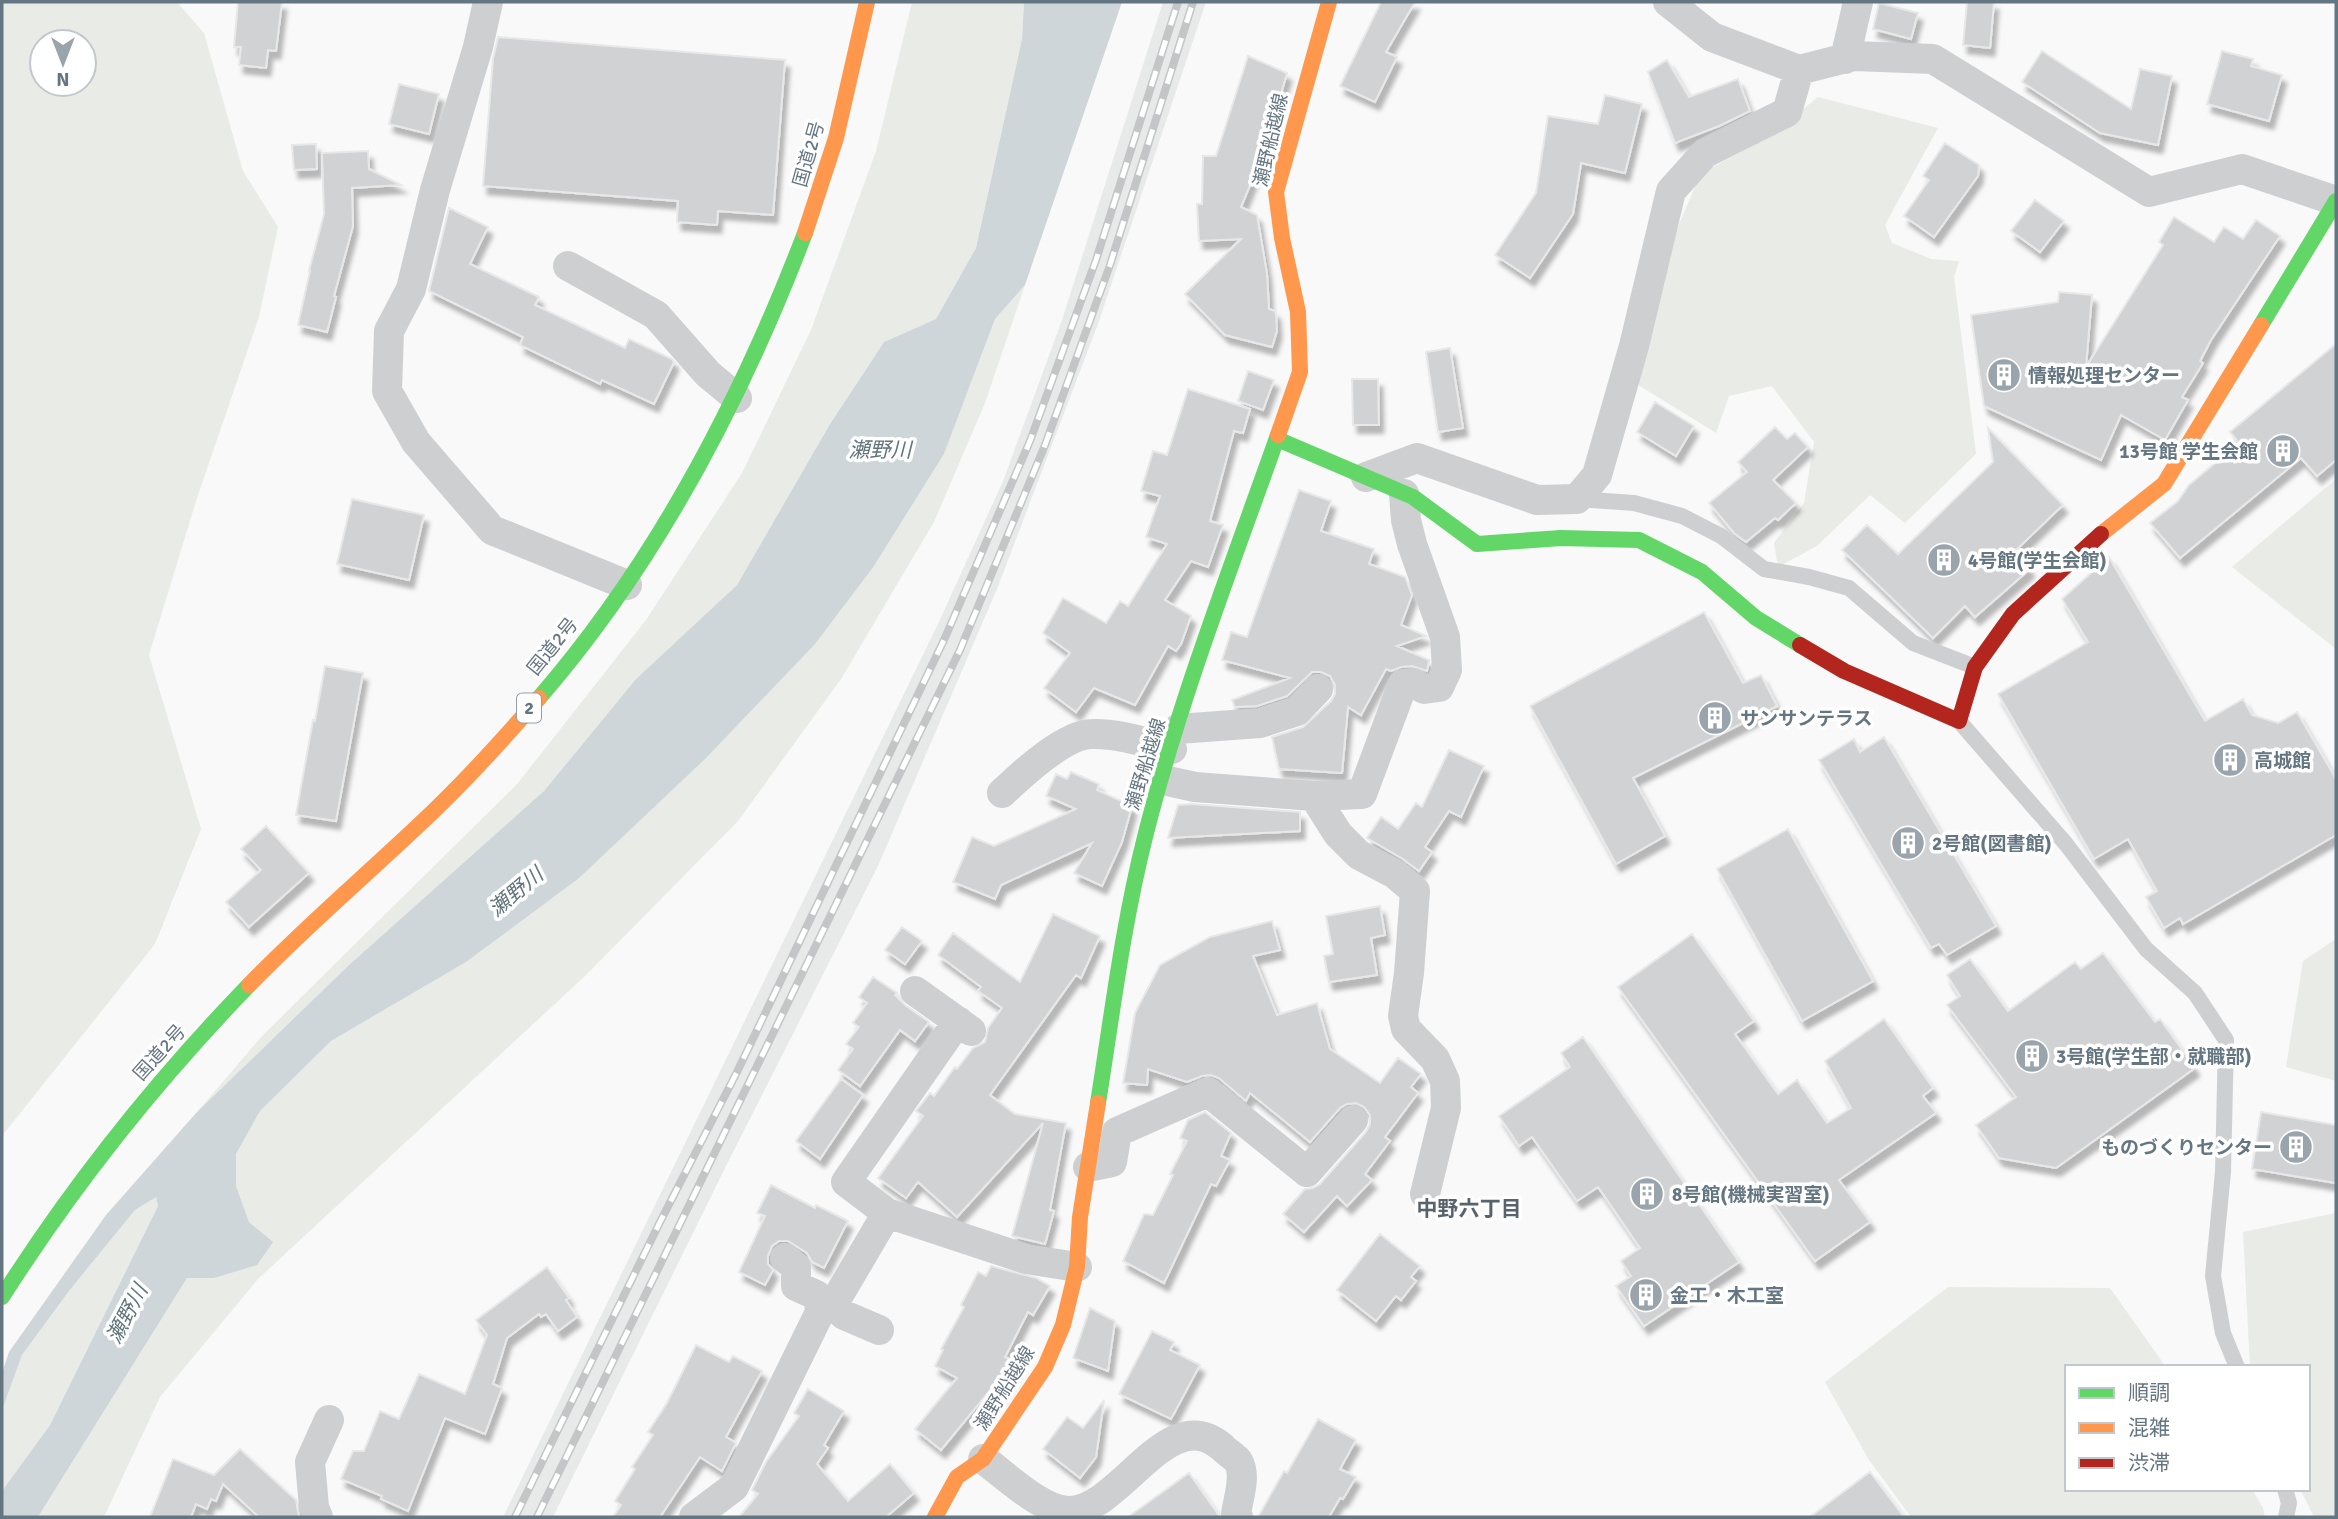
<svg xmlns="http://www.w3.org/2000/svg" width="2338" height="1519" font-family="Signika,'Noto Sans JP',sans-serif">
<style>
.built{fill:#e8e9e9}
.green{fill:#e8ebe6;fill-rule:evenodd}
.water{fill:#ced6d9}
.building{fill:#d0d2d3;stroke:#e8e8e8;stroke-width:2;filter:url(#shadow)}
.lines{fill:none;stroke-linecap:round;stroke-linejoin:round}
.lane{stroke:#cecfd0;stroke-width:16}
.street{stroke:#cecfd0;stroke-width:30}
.fast{stroke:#63d668;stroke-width:16}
.slow{stroke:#ff974d;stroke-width:16}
.jam{stroke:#b3261e;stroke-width:16}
.rail-casing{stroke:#c3c5c6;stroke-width:8}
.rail{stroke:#fff;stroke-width:5;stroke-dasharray:16;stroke-linecap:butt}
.labels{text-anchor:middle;stroke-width:7;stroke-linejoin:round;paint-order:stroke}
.shield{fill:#fff;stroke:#939fa8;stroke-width:2}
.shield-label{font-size:18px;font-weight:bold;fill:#657683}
.street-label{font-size:19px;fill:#657683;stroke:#fff}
.poi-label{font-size:19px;font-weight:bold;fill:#657683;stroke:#fff;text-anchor:start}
.water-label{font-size:21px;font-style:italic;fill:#60757c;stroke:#fff}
.neighbourhood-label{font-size:21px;font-weight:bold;fill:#57646e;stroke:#fff}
</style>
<defs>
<filter id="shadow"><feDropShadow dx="4.5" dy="8" stdDeviation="2" flood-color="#0004"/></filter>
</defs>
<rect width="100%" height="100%" fill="#f9f9f9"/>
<path class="built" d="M 1163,2 L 1206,2 L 1098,324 L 997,589 L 878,866 L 728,1162 L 553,1517 L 503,1517 L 938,624 L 1003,481 L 1062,320 Z"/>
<path class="green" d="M 2,2 L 177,2 L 204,33 L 243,171 L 278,227 L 259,317 L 197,498 L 149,655 L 201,829 L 155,944 L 2,1136 ZM 84,42 L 84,84 L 42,84 L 42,42 Z
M 912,2 L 1024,2 L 1022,39 L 976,248 L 936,319 L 884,342 L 830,424 L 737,585 L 636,679 L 544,791 L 349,965 L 197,1112 L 262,1036 L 518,783 L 646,620 L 742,473 L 811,330 L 876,151 Z
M 1818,97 L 1938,128 L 1885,225 L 1892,243 L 1931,259 L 1959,261 L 1954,277 L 1976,454 L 1905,523 L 1870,495 L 1817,546 L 1778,567 L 1774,543 L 1804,503 L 1814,442 L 1772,386 L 1729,396 L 1716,433 L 1635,383 L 1676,231 L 1701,173 L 1766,139 Z
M 1025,285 L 985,403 L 934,522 L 841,679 L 738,821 L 585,976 L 258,1279 L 160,1397 L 104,1517 L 38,1517 L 187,1278 L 214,1278 L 272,1242 L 249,1222 L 236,1186 L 236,1154 L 260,1111 L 331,1041 L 466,962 L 578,879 L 874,566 L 944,454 L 995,319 Z
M 2336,479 L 2336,649 L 2232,567 Z
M 2336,939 L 2336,1081 L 2286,1067 L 2303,961 Z
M 156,1196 L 158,1206 L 50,1425 L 2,1491 L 2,1410 L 22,1355 L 69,1291 L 135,1210 Z
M 2336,1213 L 2336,1517 L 2314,1517 L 2300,1489 L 2308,1489 L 2308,1367 L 2250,1367 L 2243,1232 Z
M 1948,1287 L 2110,1288 L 2166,1367 L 2067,1367 L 2067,1489 L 2252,1489 L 2263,1508 L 2265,1517 L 1911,1517 L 1869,1460 L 1825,1382 Z"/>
<path class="water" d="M 1024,2 L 1122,2 L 1025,285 L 995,319 L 944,454 L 874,566 L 815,644 L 706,758 L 578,879 L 466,962 L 331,1041 L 260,1111 L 236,1154 L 236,1186 L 249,1222 L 273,1242 L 257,1265 L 214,1278 L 187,1278 L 38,1517 L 2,1517 L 2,1491 L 50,1425 L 158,1206 L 156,1197 L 135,1210 L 69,1291 L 22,1355 L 2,1410 L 2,1373 L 9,1352 L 106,1215 L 197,1112 L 349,965 L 544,791 L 636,679 L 737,585 L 830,424 L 884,342 L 936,319 L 976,248 L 1022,39 Z"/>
<path class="building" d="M 238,2 L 282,2 L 276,51 L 268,50 L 266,68 L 239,65 L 241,47 L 234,47 Z
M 1381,2 L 1415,2 L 1386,52 L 1397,57 L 1375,102 L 1340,86 Z
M 1967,2 L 1994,2 L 1990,48 L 1963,45 Z
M 1879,3 L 1918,13 L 1911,39 L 1873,29 Z
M 498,37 L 785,60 L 773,215 L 718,211 L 717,225 L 677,222 L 678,201 L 483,186 L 493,59 Z
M 2042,51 L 2131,109 L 2140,69 L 2172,76 L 2158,145 L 2100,133 L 2022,82 Z
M 2222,51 L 2253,59 L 2251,66 L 2282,75 L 2269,121 L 2207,104 Z
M 1248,56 L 1287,73 L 1266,146 L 1241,207 L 1257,215 L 1267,274 L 1269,309 L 1275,311 L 1276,315 L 1277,331 L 1272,347 L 1225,335 L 1185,294 L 1241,239 L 1199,241 L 1197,204 L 1202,204 L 1203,156 L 1216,156 Z
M 1667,60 L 1689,97 L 1738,79 L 1750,111 L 1719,126 L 1675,143 L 1648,72 Z
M 399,84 L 439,94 L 429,134 L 389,124 Z
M 1605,95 L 1642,104 L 1625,173 L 1581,163 L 1573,214 L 1530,278 L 1495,255 L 1536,193 L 1548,116 L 1598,124 Z
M 1945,143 L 1979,165 L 1978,176 L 1934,237 L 1904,216 L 1929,180 L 1923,176 Z
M 316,144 L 317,169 L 294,170 L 292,145 Z
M 368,151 L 369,169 L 401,185 L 352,188 L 353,226 L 334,296 L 336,297 L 327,332 L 298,325 L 310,271 L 309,271 L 324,214 L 322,153 Z
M 2035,200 L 2064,221 L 2040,252 L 2011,231 Z
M 449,208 L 488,227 L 470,264 L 539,297 L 535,305 L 625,348 L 629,339 L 672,359 L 674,362 L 654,404 L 602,380 L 600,384 L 520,345 L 523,337 L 429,291 Z
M 2174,217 L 2214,242 L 2224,227 L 2243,239 L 2256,220 L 2280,236 L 2211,340 L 2200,361 L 2203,363 L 2182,397 L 2188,400 L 2165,440 L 2121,415 L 2101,460 L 1984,406 L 1971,315 L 2058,302 L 2059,292 L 2092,295 L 2086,367 L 2163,245 L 2159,242 Z
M 2336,344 L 2336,460 L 2317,476 L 2301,458 L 2180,558 L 2150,523 L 2178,501 L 2189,485 L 2239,443 L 2230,432 Z
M 1450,348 L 1463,428 L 1438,432 L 1426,352 Z
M 1248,371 L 1274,380 L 1263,410 L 1238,401 Z
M 1352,379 L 1378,379 L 1379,425 L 1353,425 Z
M 1188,389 L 1250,409 L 1243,433 L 1234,431 L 1210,521 L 1223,525 L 1208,567 L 1191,561 L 1165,600 L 1191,616 L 1181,644 L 1176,651 L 1168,646 L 1135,705 L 1094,688 L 1076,712 L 1044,688 L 1070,653 L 1043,633 L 1063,598 L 1106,623 L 1120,601 L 1128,606 L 1167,544 L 1146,537 L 1160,496 L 1141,491 L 1153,451 L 1167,455 Z
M 1655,402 L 1694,426 L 1676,456 L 1637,432 Z
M 1775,427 L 1787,439 L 1795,433 L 1808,447 L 1773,480 L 1796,503 L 1778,520 L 1775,518 L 1746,542 L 1734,533 L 1709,503 L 1747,472 L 1738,462 Z
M 1988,428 L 2063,505 L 2015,551 L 2030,569 L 1975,617 L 1965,606 L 1933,638 L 1842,550 L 1867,525 L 1898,554 L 1993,462 Z
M 1299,490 L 1331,501 L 1321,531 L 1374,549 L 1369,564 L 1405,577 L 1412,595 L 1401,625 L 1426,636 L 1397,646 L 1429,660 L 1427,671 L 1412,666 L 1401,667 L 1391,671 L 1386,669 L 1361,715 L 1348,707 L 1342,773 L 1279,769 L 1272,737 L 1303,727 L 1331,701 L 1335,694 L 1335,685 L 1330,676 L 1321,672 L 1312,672 L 1287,696 L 1257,706 L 1235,707 L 1232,700 L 1290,678 L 1222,660 L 1231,632 L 1247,637 Z
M 352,499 L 424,515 L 409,580 L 337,564 Z
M 2109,557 L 2205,721 L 2243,699 L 2252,715 L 2278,723 L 2297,712 L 2336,779 L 2336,835 L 2183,924 L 2180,918 L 2164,928 L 2146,897 L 2157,891 L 2128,839 L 2094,859 L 1998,694 L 2088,642 L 2062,599 Z
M 1704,612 L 1743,683 L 1761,675 L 1777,706 L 1633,778 L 1665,836 L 1616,864 L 1530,706 Z
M 325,666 L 363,673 L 336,821 L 296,815 L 313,720 L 315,721 Z
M 1884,737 L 1996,926 L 1947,955 L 1939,944 L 1931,948 L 1819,760 L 1854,739 L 1860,752 Z
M 1449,750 L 1484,766 L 1461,817 L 1449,811 L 1425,847 L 1432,852 L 1419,871 L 1403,859 L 1367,838 L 1381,817 L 1398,829 L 1416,803 L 1422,807 Z
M 1071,772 L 1099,784 L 1097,790 L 1132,806 L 1122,842 L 1102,886 L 1074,873 L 1092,843 L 1001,885 L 995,899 L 953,882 L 972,837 L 994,846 L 1076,809 L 1046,796 L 1056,774 L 1067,779 Z
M 1192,804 L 1300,812 L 1300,831 L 1168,838 L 1178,805 Z
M 266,826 L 309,873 L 249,927 L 226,902 L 261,870 L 241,849 Z
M 1788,829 L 1873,981 L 1802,1021 L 1717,869 Z
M 1380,906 L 1385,935 L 1371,938 L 1377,975 L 1329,982 L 1324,956 L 1333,954 L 1326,916 Z
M 1053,914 L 1100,936 L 1081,978 L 1076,975 L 990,1095 L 1015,1114 L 1066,1123 L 1050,1210 L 1054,1211 L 1045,1244 L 1012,1236 L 1043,1123 L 957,1217 L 918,1182 L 906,1198 L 878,1178 L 923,1116 L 916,1111 L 930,1093 L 934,1096 L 955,1067 L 957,1069 L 973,1048 L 985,1042 L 988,1028 L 1002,1008 L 978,991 L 981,987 L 938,955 L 953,933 L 1020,982 Z
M 1272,921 L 1280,950 L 1253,956 L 1277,1015 L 1317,1003 L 1330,1049 L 1380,1083 L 1398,1058 L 1421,1074 L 1411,1087 L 1418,1093 L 1385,1137 L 1390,1141 L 1365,1174 L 1372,1180 L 1347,1206 L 1337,1196 L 1304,1232 L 1283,1214 L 1305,1189 L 1313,1188 L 1320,1184 L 1366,1132 L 1370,1124 L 1370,1115 L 1364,1107 L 1356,1103 L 1347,1104 L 1340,1108 L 1310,1142 L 1250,1093 L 1246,1101 L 1219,1078 L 1211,1075 L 1202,1076 L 1187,1082 L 1148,1069 L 1147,1085 L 1123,1083 L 1135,1013 L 1160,965 L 1210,937 Z
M 902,927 L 922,941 L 905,964 L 885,950 Z
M 1692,934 L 1754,1021 L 1735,1034 L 1778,1094 L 1797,1080 L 1827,1123 L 1851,1108 L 1825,1061 L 1884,1019 L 1933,1088 L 1923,1096 L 1936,1113 L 1839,1180 L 1870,1222 L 1815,1261 L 1618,987 Z
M 2103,953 L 2155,1022 L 2160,1019 L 2195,1068 L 2056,1168 L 1999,1158 L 1976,1125 L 2016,1097 L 1947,1005 L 1960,996 L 1947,975 L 1970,959 L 2008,1011 L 2075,962 L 2081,969 Z
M 873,977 L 897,993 L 895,995 L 905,1005 L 929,1022 L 915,1041 L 900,1030 L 860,1086 L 838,1070 L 853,1049 L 846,1044 L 859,1027 L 853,1023 L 867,1003 L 859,997 Z
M 1583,1037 L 1739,1262 L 1644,1326 L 1616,1286 L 1631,1276 L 1621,1261 L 1640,1248 L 1598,1187 L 1577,1201 L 1532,1137 L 1519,1146 L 1499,1116 L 1570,1067 L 1561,1053 Z
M 841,1079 L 863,1095 L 820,1159 L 796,1141 Z
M 1205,1112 L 1231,1133 L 1221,1156 L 1230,1160 L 1216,1186 L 1211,1184 L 1164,1283 L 1123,1261 L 1144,1214 L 1153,1215 L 1173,1175 L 1170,1174 L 1187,1141 L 1180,1138 L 1188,1120 Z
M 2261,1112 L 2336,1125 L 2336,1183 L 2252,1169 Z
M 771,1185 L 815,1208 L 816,1205 L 848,1221 L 824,1268 L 812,1262 L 807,1253 L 788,1241 L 779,1241 L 772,1246 L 768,1256 L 768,1264 L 773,1270 L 765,1285 L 739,1272 L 765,1216 L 757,1213 Z
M 1380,1234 L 1420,1266 L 1411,1277 L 1416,1281 L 1401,1300 L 1396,1296 L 1376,1321 L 1337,1290 Z
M 991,1266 L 1036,1278 L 1050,1286 L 1033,1315 L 1028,1312 L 1005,1357 L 1018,1363 L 1006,1386 L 1000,1394 L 991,1389 L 941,1450 L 915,1429 L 957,1378 L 935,1366 L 943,1350 L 941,1349 L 964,1307 L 961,1305 L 978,1272 L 986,1276 Z
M 547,1267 L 569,1298 L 566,1300 L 577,1317 L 558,1331 L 546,1314 L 541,1317 L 539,1314 L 507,1338 L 493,1384 L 502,1388 L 485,1434 L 445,1418 L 408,1511 L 381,1499 L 382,1496 L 341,1479 L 353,1451 L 364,1451 L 380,1411 L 399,1419 L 419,1374 L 465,1394 L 487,1335 L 476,1320 Z
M 1090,1308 L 1115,1321 L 1108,1371 L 1073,1358 Z
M 1152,1331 L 1174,1342 L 1170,1350 L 1200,1365 L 1171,1419 L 1119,1394 Z
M 696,1345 L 729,1362 L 733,1356 L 762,1371 L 726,1437 L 736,1443 L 722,1471 L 700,1457 L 660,1517 L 613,1517 L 621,1505 L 615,1501 L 635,1469 L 632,1467 L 653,1435 L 648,1432 L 667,1403 Z
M 808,1389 L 844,1411 L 824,1445 L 828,1448 L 817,1464 L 848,1501 L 890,1464 L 914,1493 L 886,1517 L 739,1517 L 758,1494 L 752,1490 L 766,1462 L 799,1416 L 794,1413 Z
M 1104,1400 L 1096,1457 L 1080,1478 L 1043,1449 L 1067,1417 L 1083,1428 Z
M 1318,1419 L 1356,1440 L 1340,1469 L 1356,1477 L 1343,1499 L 1340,1498 L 1329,1517 L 1258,1517 L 1284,1471 L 1287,1473 Z
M 240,1449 L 296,1500 L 299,1517 L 259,1517 L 223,1484 L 216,1501 L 211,1499 L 207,1509 L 196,1504 L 191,1517 L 150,1517 L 173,1459 L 214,1475 Z
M 1870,1472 L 1904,1517 L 1810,1517 Z
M 1189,1473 L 1220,1517 L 1128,1517 Z"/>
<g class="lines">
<path class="lane" d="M 1577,499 L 1634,503 L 1682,516 L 1721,536 L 1764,569 L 1809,577 L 1849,588 L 1913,643 L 1975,667
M 1959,721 L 2066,844 L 2146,949 L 2195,993 L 2226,1040 L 2223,1172 L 2213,1276 L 2223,1333 L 2237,1367
M 2285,1489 L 2289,1503 L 2286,1517"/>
<path class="street" d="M 488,2 L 478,47 L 435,190 L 411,289 L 389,331 L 387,391 L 416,442 L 492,530 L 627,585
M 1668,2 L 1712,37 L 1799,70 L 1854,56 L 1933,59 L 2149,192 L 2242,169 L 2336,201
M 1845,59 L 1858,2
M 568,266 L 656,315 L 708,374 L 737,398
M 1366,477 L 1417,458 L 1537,500 L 1577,499 L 1597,475 L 1634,346 L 1671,191 L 1705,153 L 1787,112 L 1799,70
M 1178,729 L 1260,723 L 1297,711 L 1318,689
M 1163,780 L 1195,787 L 1314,796 L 1338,834 L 1359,855 L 1395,874 L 1415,891 L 1409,973 L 1403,1016 L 1406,1029 L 1435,1059 L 1445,1081 L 1446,1108 L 1425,1194
M 1002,793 C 1021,775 1065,734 1092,734 C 1118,733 1147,743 1172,749
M 1314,796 L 1362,794 L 1403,684 L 1414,683 L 1424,689 L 1439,687 L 1447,670 L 1445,637 L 1412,544 L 1406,520 L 1404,494
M 915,991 L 971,1031
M 958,1021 L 846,1182 L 887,1213 L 1026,1259 L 1077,1267
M 1088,1167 L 1112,1162 L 1117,1132 L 1208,1092 L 1307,1172 L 1353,1120
M 785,1258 L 796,1267 L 796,1286 L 816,1295 L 821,1310
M 833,1305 L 844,1315 L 879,1330
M 983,1459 C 1005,1475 1041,1510 1068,1511 C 1121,1512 1167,1400 1222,1447 C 1226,1452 1234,1456 1238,1461 C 1247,1475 1238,1499 1236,1514 L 1238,1517
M 318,1517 L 314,1507 L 310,1462 L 329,1420
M 694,1517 L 734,1487 L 821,1310 L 833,1305 L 887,1213"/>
<path class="fast" d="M 2261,325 L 2336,201
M 1277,439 L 1413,497 L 1477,544 L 1561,538 L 1639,540 L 1702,572 L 1756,618 L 1800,645
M 539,698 C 657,562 741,401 805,233
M 1098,1103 C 1112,1015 1123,924 1145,837 C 1179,701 1231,568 1278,435
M 2,1297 C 74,1184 156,1081 249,985"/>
<path class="slow" d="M 805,233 L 836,138 L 867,2
M 1278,435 L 1300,372 L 1298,312 L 1282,238 L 1276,192 L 1329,2
M 2101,534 L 2164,484 L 2261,325
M 249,985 C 304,928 364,877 421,823 C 463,784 501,742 539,698
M 935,1517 L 957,1477 L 983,1459 L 1045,1367 L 1063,1325 L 1077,1267 L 1080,1217 L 1098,1103"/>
<path class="jam" d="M 1800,645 L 1844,671 L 1959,721 L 1975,667 L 2013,614 L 2101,534"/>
<g class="rail-casing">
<path id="rail" d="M 515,1517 L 660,1222 L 737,1072 L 944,640 L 1030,441 L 1096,260 L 1178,2
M 537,1517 L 960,650 L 1045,445 L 1110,265 L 1193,2"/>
</g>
<use href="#rail" class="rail"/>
</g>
<defs>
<g id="building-disc" transform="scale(1.75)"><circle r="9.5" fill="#99a4ac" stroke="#fff"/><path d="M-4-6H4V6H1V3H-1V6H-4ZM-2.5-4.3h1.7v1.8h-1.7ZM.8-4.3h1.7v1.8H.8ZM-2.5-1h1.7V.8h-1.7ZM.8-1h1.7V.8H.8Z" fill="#fff"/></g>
</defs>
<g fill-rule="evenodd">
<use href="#building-disc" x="2004" y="375"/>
<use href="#building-disc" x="2283" y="451"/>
<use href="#building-disc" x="1944" y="560"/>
<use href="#building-disc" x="1715" y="718"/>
<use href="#building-disc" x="2230" y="760"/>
<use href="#building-disc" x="1908" y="843"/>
<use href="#building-disc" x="2032" y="1056"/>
<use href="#building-disc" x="2296" y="1147"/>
<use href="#building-disc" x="1647" y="1194"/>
<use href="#building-disc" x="1646" y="1295"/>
</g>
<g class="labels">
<rect class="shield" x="517" y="693.5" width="24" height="29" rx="5"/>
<g class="shield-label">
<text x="529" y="714">2</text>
</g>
<g class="street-label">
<text transform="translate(1270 140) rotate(-77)" y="7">瀬野船越線</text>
<text transform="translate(808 154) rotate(-74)" y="7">国道2号</text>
<text transform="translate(552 646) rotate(-51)" y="7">国道2号</text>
<text transform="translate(1145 764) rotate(-73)" y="7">瀬野船越線</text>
<text transform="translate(159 1052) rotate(-48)" y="7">国道2号</text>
<text transform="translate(1004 1388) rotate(-58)" y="7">瀬野船越線</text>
</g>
<g class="poi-label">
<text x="2028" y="382">情報処理センター</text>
<text x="2258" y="458" text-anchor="end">13号館 学生会館</text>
<text x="1968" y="567">4号館(学生会館)</text>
<text x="1740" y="725">サンサンテラス</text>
<text x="2254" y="767">高城館</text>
<text x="1932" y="850">2号館(図書館)</text>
<text x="2056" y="1063">3号館(学生部・就職部)</text>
<text x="2272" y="1154" text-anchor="end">ものづくりセンター</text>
<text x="1672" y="1201">8号館(機械実習室)</text>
<text x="1670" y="1302">金工・木工室</text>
</g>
<g class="water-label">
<text x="880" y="457">瀬野川</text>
<text transform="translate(516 892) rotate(-40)" y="7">瀬野川</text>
<text transform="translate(127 1314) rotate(-62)" y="7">瀬野川</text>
</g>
<g class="neighbourhood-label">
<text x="1469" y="1216">中野六丁目</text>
</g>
</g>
<rect width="2338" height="1519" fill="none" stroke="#657683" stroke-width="7"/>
<rect x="2065" y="1365" width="245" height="126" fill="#ffffff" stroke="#c1c8cd" stroke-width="2"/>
<rect x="2079" y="1388" width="35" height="10" fill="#63d668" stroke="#c1c8cd" stroke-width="2"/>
<text x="2128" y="1400" font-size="21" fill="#657683">順調</text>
<rect x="2079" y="1423" width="35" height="10" fill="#ff974d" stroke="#c1c8cd" stroke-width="2"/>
<text x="2128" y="1435" font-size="21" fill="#657683">混雑</text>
<rect x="2079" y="1458" width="35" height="10" fill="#b3261e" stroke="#c1c8cd" stroke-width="2"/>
<text x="2128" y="1470" font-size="21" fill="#657683">渋滞</text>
<g transform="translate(63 63) rotate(180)"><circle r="33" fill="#ffffff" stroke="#c1c8cd" stroke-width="2"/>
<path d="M0-5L12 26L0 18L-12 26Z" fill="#99a4ac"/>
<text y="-10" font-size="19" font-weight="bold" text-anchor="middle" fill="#657683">N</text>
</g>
</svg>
